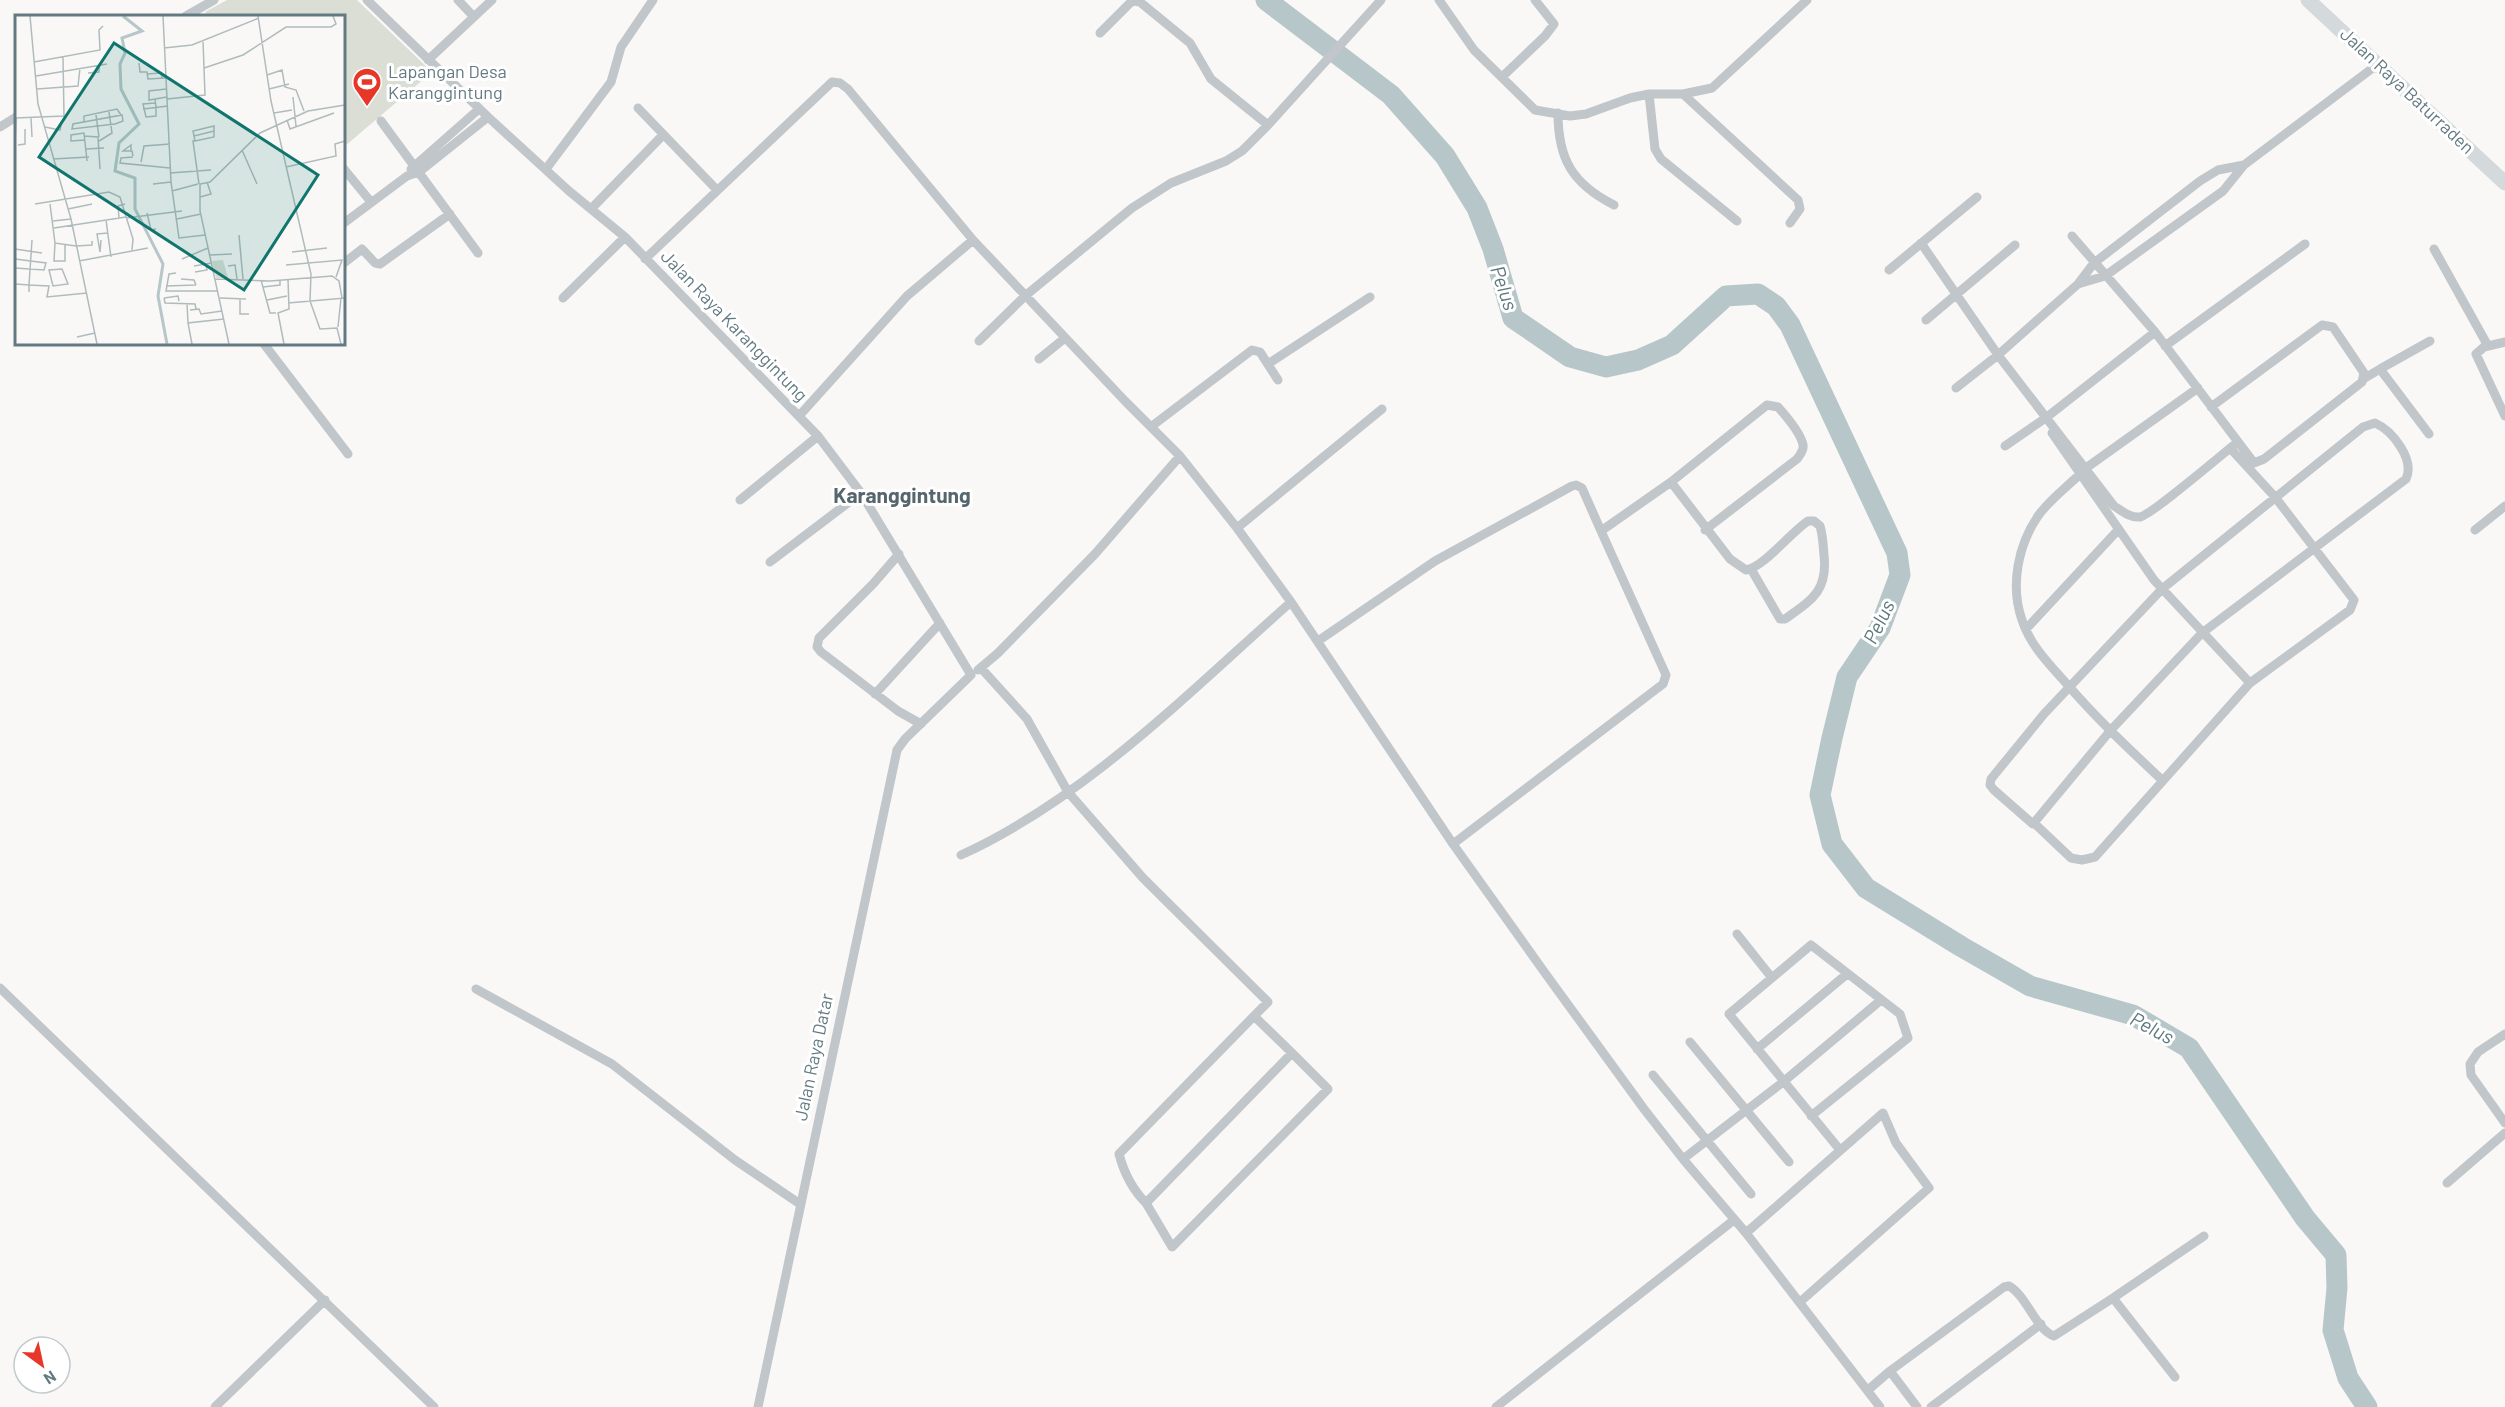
<svg xmlns="http://www.w3.org/2000/svg" width="2505" height="1407" font-family="Barlow,sans-serif">
<style>
.green{fill:#daded5}
.lines{fill:none;stroke-linecap:round;stroke-linejoin:round}
.river{stroke:#b7c7c9;stroke-width:21}
.street{stroke:#c0c6c9;stroke-width:9}
.primary{stroke:#d4d9dc;stroke-width:15}
.labels{text-anchor:middle;stroke-width:6;stroke-linejoin:round;paint-order:stroke}
.poi-label{font-size:18px;fill:#637a82;stroke:#fff;text-anchor:start}
.street-label{font-size:18px;fill:#637a82;stroke:#fff}
.water-label{font-size:20px;font-style:italic;fill:#5e787c;stroke:#fff}
.quarter-label{font-size:21px;font-weight:bold;fill:#55666d;stroke:#fff}
.inset-river{fill:none;stroke:#b7c7c9;stroke-width:3}
.inset-road{fill:none;stroke:#b0bbbe;stroke-width:1.5}
.view{fill:#0f766e;fill-opacity:0.15;stroke:#0f766e;stroke-width:3}
.inset-edge{fill:none;stroke:#637a82;stroke-width:3}
</style>
<rect width="100%" height="100%" fill="#f9f8f6"/>
<path class="green" d="M 227,0 L 357,0 L 432,72 L 345,146 L 344,144 L 344,16 L 210,16 L 205,12 Z"/>
<g class="lines">
<path class="river" d="M 1266,0 L 1391,95 L 1445,156 L 1477,208 L 1493,249 L 1513,318 L 1570,357 L 1606,367 L 1638,360 L 1672,345 L 1726,296 L 1758,294 L 1776,306 L 1790,325 L 1897,553 L 1900,575 L 1880,628 L 1847,677 L 1832,738 L 1820,795 L 1832,844 L 1866,888 L 1962,947 L 2030,986 L 2133,1015 L 2189,1048 L 2305,1218 L 2336,1255 L 2337,1288 L 2333,1330 L 2348,1378 L 2367,1407"/>
<path class="street" d="M 367,0 L 488,117 L 569,191 L 625,237 L 818,436 L 861,493 L 971,675 L 905,739 L 897,750 L 758,1407
M 458,0 L 474,17
M 1439,0 L 1474,50 L 1535,110 L 1570,116 L 1586,114 L 1630,98 L 1649,94 L 1683,94 L 1712,88 L 1807,0
M 186,16 L 214,0
M 1100,33 L 1130,3 L 1134,1 L 1140,2 L 1190,43 L 1211,79 L 1268,125
M 428,60 L 492,0
M 1502,77 L 1545,36 L 1554,24 L 1535,0
M 1649,94 L 1655,149 L 1661,159 L 1737,221
M 1683,94 L 1798,200 L 1800,209 L 1790,223
M 638,108 L 717,190
M 1558,113 C 1558,160 1573,184 1614,205
M 381,121 L 478,253
M 0,127 L 16,117
M 344,169 L 371,202
M 411,169 L 479,109
M 546,169 L 611,82 L 621,47 L 653,0
M 591,209 L 663,135
M 344,223 L 407,176 L 419,172 L 488,117
M 2072,236 L 2155,332 L 2251,459 L 2254,463 L 2264,459 L 2362,382 L 2364,373 L 2333,327 L 2322,325 L 2211,407
M 1921,243 L 1998,355 L 2114,506 C 2122,511 2130,518 2140,517 C 2151,515 2220,456 2234,445
M 2434,249 L 2488,346
M 645,259 L 832,82 L 840,83 L 848,89 L 973,240 L 1125,401 L 1180,456 L 1237,528 L 1291,602 L 1453,844 L 1545,973 L 1644,1109 L 1683,1159 L 1746,1233 L 1880,1407
M 344,263 L 362,249 L 375,263 L 380,264 L 450,214
M 1889,270 L 1977,197
M 2078,284 L 2105,276 L 2223,191 L 2244,165 L 2378,64
M 563,298 L 625,237
M 1926,320 L 2015,245
M 979,341 L 1025,296 L 1132,208 L 1171,183 L 1226,161 L 1242,151 L 1268,125 L 1381,0
M 2505,342 L 2484,347 L 2476,354 L 2505,416
M 264,344 L 348,454
M 2165,346 L 2305,244
M 1039,359 L 1065,338
M 1268,364 L 1370,297
M 2380,369 L 2430,341
M 2365,378 L 2380,369 L 2429,434
M 1956,388 L 1998,355 L 2078,284 L 2094,263 L 2200,181 L 2218,170 L 2244,165
M 799,416 L 907,296 L 973,240
M 2375,423 C 2393,431 2415,460 2406,479 L 2202,633 L 2110,731 L 2033,824 L 1994,790 L 1990,785 L 1991,779 L 2044,714 L 2162,589 L 2363,427 Z
M 1152,426 L 1252,350 L 1260,352 L 1278,380
M 2052,433 L 2154,580 L 2250,683
M 2005,446 L 2047,417 L 2155,332
M 2086,468 L 2198,388
M 2080,474 C 2067,487 2049,500 2038,516 C 2018,545 2010,586 2022,620 C 2030,645 2049,664 2066,683 C 2096,718 2129,749 2162,780
M 1671,482 L 1730,559 L 1746,570 C 1765,566 1790,533 1808,521 L 1814,521 L 1820,526 C 1823,536 1823,545 1824,555 C 1828,591 1812,600 1785,619 L 1780,619 L 1751,569
M 740,500 L 818,436
M 1237,528 L 1382,409
M 2475,530 L 2505,506
M 899,554 L 873,584 L 819,638 L 817,647 L 821,652 L 898,711 L 921,724
M 770,562 L 861,493
M 2026,629 L 2118,530
M 1318,641 L 1435,561 L 1572,486 L 1576,485 L 1582,488 L 1601,531 L 1671,482 L 1767,405 L 1778,407 C 1786,416 1801,433 1803,445 C 1804,450 1800,455 1797,459 L 1705,530
M 981,668 L 1027,719 L 1068,792 L 1143,878 L 1268,1002 L 1254,1016 L 1119,1154 C 1124,1173 1132,1189 1146,1203 L 1292,1053 L 1254,1016
M 978,670 L 998,653 L 1095,554 L 1180,456
M 875,694 L 940,623
M 2034,823 L 2071,858 L 2082,860 L 2095,857 L 2250,683 L 2350,610 L 2354,600 L 2275,497 L 2230,448
M 1453,844 L 1663,684 L 1666,675 L 1601,531
M 961,855 C 1086,798 1189,692 1291,602
M 1737,934 L 1772,978
M 0,988 L 434,1407
M 476,989 L 612,1064 L 735,1160 L 800,1204
M 2505,1034 L 2478,1052 L 2470,1064 L 2471,1075 L 2505,1123
M 1690,1042 L 1789,1162
M 1757,1049 L 1847,974
M 1653,1075 L 1751,1194
M 1811,1116 L 1908,1038 L 1900,1014 L 1811,945 L 1729,1014 L 1840,1150
M 1683,1159 L 1783,1082 L 1881,1000
M 2447,1183 L 2505,1133
M 1146,1203 L 1172,1247 L 1328,1089 L 1292,1053
M 1746,1233 L 1883,1113 L 1896,1143 L 1929,1188 L 1800,1302
M 2113,1298 L 2204,1236
M 1890,1371 L 1917,1407
M 1868,1390 L 1890,1371 L 2004,1287 L 2009,1286 C 2027,1296 2036,1330 2054,1336 L 2113,1298 L 2175,1377
M 215,1407 L 325,1300
M 1496,1407 L 1734,1220
M 1931,1407 L 2041,1324"/>
<path class="primary" d="M 2308,0 L 2505,183"/>
</g>
<defs>
<g id="stadium-pin" transform="scale(1.5)"><path d="M0 17L-7.5 6A9.5 9.5 0 1 1 7.5 6Z" fill="#e63729" stroke="#fff"/><path d="M0-5a6.5 5 0 1 0 0 10a6.5 5 0 1 0 0-10ZM-3.5-1.8h7v3.6h-7Z" fill="#fff"/></g>
</defs>
<g fill-rule="evenodd">
<use href="#stadium-pin" x="367" y="82"/>
</g>
<g class="labels">
<g class="poi-label">
<text x="388" y="78">Lapangan Desa<tspan x="388" dy="21">Karanggintung</tspan></text>
</g>
<g class="street-label">
<text transform="translate(2407 91) rotate(43)" y="6">Jalan Raya Baturraden</text>
<text transform="translate(734 326) rotate(46)" y="6">Jalan Raya Karanggintung</text>
<text transform="translate(814 1057) rotate(-78)" y="6">Jalan Raya Datar</text>
</g>
<g class="water-label">
<text transform="translate(1504 288) rotate(71)" y="7">Pelus</text>
<text transform="translate(1879 622) rotate(-64)" y="7">Pelus</text>
<text transform="translate(2152 1028) rotate(28)" y="7">Pelus</text>
</g>
<g class="quarter-label">
<text x="902" y="503">Karanggintung</text>
</g>
</g>
<g transform="translate(15 15)">
<rect width="330" height="330" fill="#f9f8f6"/>
<path d="M 208,245 L 213,263 L 201,263 L 197,246 Z" fill="#daded5"/>
<path class="inset-river" d="M 108,1 L 127,16 L 107,23 L 110,38 L 105,49 L 106,74 L 124,109 L 104,128 L 100,156 L 120,163 L 120,194 L 148,249 L 143,281 L 152,329"/>
<path class="inset-road" d="M 15,1 L 23,89 L 56,204 L 82,329M 148,1 L 156,167 L 164,223 L 190,220M 243,1 L 256,86 L 296,259 L 295,286 L 305,314 L 322,313 L 326,329M 188,25 L 189,53M 149,33 L 177,30 L 244,3M 19,47 L 85,35 L 84,15 L 88,11M 124,48 L 125,57 L 132,57 L 133,64 L 150,63M 73,58 L 84,57 L 84,50M 132,59 L 146,58 L 147,63M 252,60 L 267,55 L 270,72 L 281,75 L 289,96M 21,61 L 92,49M 22,74 L 63,71 L 65,53M 151,74 L 134,76 L 134,85 L 152,82M 254,74 L 274,69M 278,82 L 281,111M 140,84 L 141,92 L 141,101 L 131,102 L 128,89 L 140,88M 152,84 L 190,80 L 189,53 L 228,40 L 271,12 L 316,12 L 321,9 L 318,1M 128,94 L 153,91M 259,98 L 277,95M 81,100 L 84,122M 107,100 L 108,106 L 100,109 L 57,114 L 58,109 ZM 0,103 L 49,101 L 48,42M 16,103 L 17,122M 272,105 L 275,114 L 319,98M 69,107 L 69,101 L 102,94 L 106,100M 30,112 L 45,115 L 47,106M 69,121 L 83,122 L 85,154M 179,121 L 178,116 L 199,111 L 199,116M 70,125 L 56,126 L 56,120 L 69,118 L 72,146M 84,126 L 97,118 L 94,97M 180,126 L 179,121 L 199,116 L 199,122 L 180,126 L 178,126 L 184,169M 0,130 L 1,103M 3,130 L 10,129 L 10,114M 71,134 L 89,133M 227,135 L 242,169M 116,136 L 116,130 L 108,136 L 117,136 L 118,141M 118,142 L 106,143 L 105,148 L 155,153M 38,144 L 74,142M 126,147 L 129,131 L 155,129M 271,152 L 321,141 L 320,129 L 330,126M 155,158 L 196,155M 138,169 L 156,167M 157,176 L 183,169M 185,182 L 196,179 L 192,167M 20,189 L 94,177 L 105,182 L 118,224 L 117,235M 35,189 L 40,228M 53,194 L 77,189M 132,198 L 136,215 L 141,214M 104,203 L 103,191 L 110,189M 111,203 L 167,196M 162,204 L 186,199M 91,205 L 96,242M 38,206 L 56,204M 39,213 L 111,202M 224,220 L 228,264M 86,225 L 85,237 L 82,219 L 93,218M 50,229 L 50,246 L 39,246 L 40,228 L 61,231 L 77,230 L 77,226M 0,234 L 27,238M 277,237 L 312,233M 195,240 L 217,239M 0,244 L 31,248 L 29,255 L 0,253M 167,244 L 193,233M 64,246 L 133,233M 271,250 L 327,245 L 321,262M 179,251 L 197,248M 213,251 L 220,250 L 222,264M 47,254 L 53,269 L 38,271 L 34,255 ZM 180,257 L 192,255 L 191,249M 161,258 L 154,259 L 151,276 L 203,276M 166,264 L 179,265 L 181,270M 200,264 L 255,266 L 317,261 L 324,266 L 327,283M 246,265 L 255,298 L 261,298M 0,269 L 14,270 L 17,225M 151,271 L 181,270M 248,272 L 265,270 L 265,265M 14,277 L 14,270 L 34,271 L 32,282 L 72,278M 149,283 L 150,288 L 180,289 L 181,294M 149,283 L 163,281 L 164,286M 205,283 L 231,284M 225,283 L 225,299 L 234,299M 252,285 L 272,281M 172,288 L 173,308M 273,288 L 330,283M 175,295 L 184,294 L 186,299 L 207,296M 323,312 L 326,283M 62,322 L 80,318M 177,329 L 173,308 L 209,304M 214,329 L 185,196 L 185,169 L 195,167 L 245,118 L 293,96 L 330,90M 269,329 L 263,298 L 274,294 L 273,264"/>
<path class="view" d="M 99,28 L 303,160 L 229,275 L 24,142 Z"/>
<rect width="330" height="330" class="inset-edge"/>
</g>
<g transform="translate(42 1365) rotate(147)"><circle r="28" fill="#ffffff" stroke="#c1cacd" stroke-width="1.5"/>
<path d="M0-4.5L10 22L0 15L-10 22Z" fill="#e63729"/>
<text y="-9" font-size="16" font-weight="bold" text-anchor="middle" fill="#637a82">N</text>
</g>
</svg>
